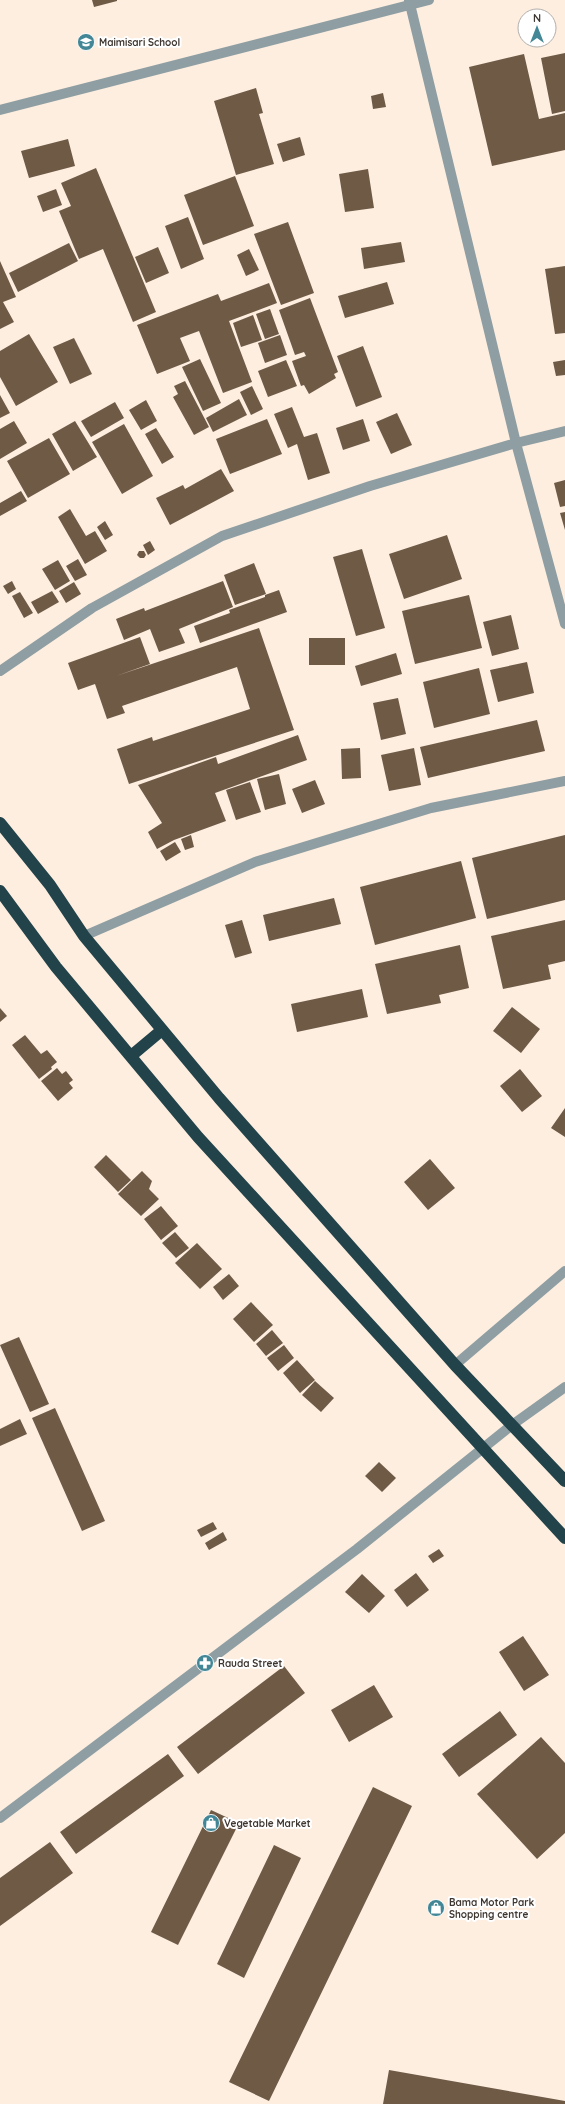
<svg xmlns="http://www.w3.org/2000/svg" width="565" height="2104" font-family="Quicksand,sans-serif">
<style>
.building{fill:#6f5a46}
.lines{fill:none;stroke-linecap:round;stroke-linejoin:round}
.minor{stroke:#8f9ea2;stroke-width:10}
.highway{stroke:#22434a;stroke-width:12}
.labels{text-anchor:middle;stroke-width:4;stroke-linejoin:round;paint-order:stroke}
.poi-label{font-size:10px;font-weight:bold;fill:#3e3630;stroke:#fff;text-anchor:start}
</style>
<rect width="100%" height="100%" fill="#fdeee0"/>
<path class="building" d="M 92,0 L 117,0 L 117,1 L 94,7 Z
M 565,53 L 565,111 L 552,114 L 541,58 Z
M 524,54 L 539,119 L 565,113 L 565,150 L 492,166 L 469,67 Z
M 256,88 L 263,113 L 259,114 L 274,164 L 236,175 L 214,101 Z
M 383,93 L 386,107 L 373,109 L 371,96 Z
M 300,137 L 305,155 L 283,162 L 277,144 Z
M 68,139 L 75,166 L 29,178 L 21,151 Z
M 96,168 L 156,312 L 133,322 L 103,249 L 79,259 L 59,211 L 71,206 L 61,183 Z
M 368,169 L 374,208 L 345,212 L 339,174 Z
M 235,176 L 254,226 L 203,245 L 184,195 Z
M 56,189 L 62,205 L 43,212 L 37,196 Z
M 188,217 L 204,259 L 181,269 L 165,226 Z
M 288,222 L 314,293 L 281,305 L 254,234 Z
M 401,242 L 405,262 L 364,269 L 361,248 Z
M 69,243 L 78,261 L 18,292 L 9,273 Z
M 158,247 L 169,273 L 146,283 L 135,257 Z
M 249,249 L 259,270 L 246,276 L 237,255 Z
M 0,261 L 16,297 L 3,302 L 14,322 L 0,329 Z
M 565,266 L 565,333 L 555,334 L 545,269 Z
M 387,282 L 394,304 L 345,318 L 338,296 Z
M 269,283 L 277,303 L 229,321 L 252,382 L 223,393 L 199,331 L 180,338 L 190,361 L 157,374 L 137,325 L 218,294 L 221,301 Z
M 310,298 L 338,372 L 334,374 L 336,378 L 309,394 L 304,385 L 301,386 L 292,361 L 306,356 L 304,352 L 295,355 L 279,310 Z
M 270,309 L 279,334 L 265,339 L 256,314 Z
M 253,315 L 262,340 L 241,347 L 233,323 Z
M 29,334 L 58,382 L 16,406 L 0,377 L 0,351 Z
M 280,335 L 287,355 L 265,363 L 258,343 Z
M 74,338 L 92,374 L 70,384 L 53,347 Z
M 363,346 L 382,397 L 356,407 L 337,356 Z
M 200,359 L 221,403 L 203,411 L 182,367 Z
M 286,360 L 297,386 L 268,397 L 258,371 Z
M 565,360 L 565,375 L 556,376 L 553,362 Z
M 185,381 L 209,427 L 194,435 L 173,397 L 178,394 L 174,386 Z
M 252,386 L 263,409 L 251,415 L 240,392 Z
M 0,395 L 10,413 L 0,418 Z
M 239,399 L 247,415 L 213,432 L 206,418 Z
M 146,400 L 157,421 L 141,430 L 129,410 Z
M 115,402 L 124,418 L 91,437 L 81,421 Z
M 292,407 L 304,437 L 317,433 L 330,473 L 308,480 L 297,444 L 288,448 L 274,414 Z
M 397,413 L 412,445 L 391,454 L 376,422 Z
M 267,419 L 282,454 L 230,474 L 216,439 Z
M 363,419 L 370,441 L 343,450 L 336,428 Z
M 14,421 L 27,443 L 0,459 L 0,429 Z
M 75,421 L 97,457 L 73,471 L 52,434 Z
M 124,424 L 153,476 L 122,494 L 92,442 Z
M 156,428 L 174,457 L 162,464 L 145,434 Z
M 49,438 L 70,474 L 28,498 L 7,461 Z
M 221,469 L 234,491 L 170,525 L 156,498 L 183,485 L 185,489 Z
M 565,480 L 565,506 L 560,507 L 554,483 Z
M 21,491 L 27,501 L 0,516 L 0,503 Z
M 70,509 L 86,536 L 95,531 L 107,551 L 85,564 L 58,517 Z
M 565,512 L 565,530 L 560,513 Z
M 105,521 L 113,535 L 105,540 L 97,527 Z
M 447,535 L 462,579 L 404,599 L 389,554 Z
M 150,541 L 155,550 L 148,555 L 143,545 Z
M 362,549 L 385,628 L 356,636 L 333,557 Z
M 139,551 L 144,551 L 146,555 L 144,558 L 140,558 L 137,555 Z
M 78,559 L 87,575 L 75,581 L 66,566 Z
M 58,560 L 70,581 L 55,590 L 42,569 Z
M 254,563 L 266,594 L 235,605 L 224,575 Z
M 12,581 L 16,589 L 8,594 L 3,586 Z
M 223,581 L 233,607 L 179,629 L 185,643 L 159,652 L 150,629 L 124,640 L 116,619 L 144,608 L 145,611 Z
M 74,582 L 81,594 L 66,603 L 59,591 Z
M 279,590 L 287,612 L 200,643 L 194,626 L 230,613 L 229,610 L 265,597 L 265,595 Z
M 52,591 L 59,602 L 38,614 L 31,602 Z
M 20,592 L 33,613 L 24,618 L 12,596 Z
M 469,595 L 482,648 L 415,664 L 402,611 Z
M 511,615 L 519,649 L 492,656 L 483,622 Z
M 259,628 L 294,730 L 129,784 L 117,749 L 152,737 L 153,741 L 250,709 L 237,667 L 122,706 L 125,713 L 107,719 L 95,684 L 78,690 L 68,663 L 140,637 L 150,664 L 116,676 Z
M 309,638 L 345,638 L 345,665 L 309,665 Z
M 396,653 L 402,674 L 361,686 L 355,666 Z
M 527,662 L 534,693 L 498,702 L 490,670 Z
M 479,668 L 490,714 L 434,728 L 423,682 Z
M 398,698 L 406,734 L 381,740 L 373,703 Z
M 537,720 L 545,751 L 428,778 L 420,747 Z
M 298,735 L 307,760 L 215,793 L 226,821 L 174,840 L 157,849 L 148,832 L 162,823 L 138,785 L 216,757 L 218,764 Z
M 360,748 L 361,778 L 342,779 L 341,749 Z
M 414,748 L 421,785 L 389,791 L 381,755 Z
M 279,774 L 286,804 L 265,810 L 257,779 Z
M 315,780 L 325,804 L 302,813 L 292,789 Z
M 250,782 L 261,812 L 236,820 L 226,790 Z
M 191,835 L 194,847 L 185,850 L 181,839 Z
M 565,835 L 565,900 L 487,919 L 472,858 Z
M 175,842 L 181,852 L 166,861 L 160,851 Z
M 461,861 L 476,918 L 375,945 L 360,887 Z
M 334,898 L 341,924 L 269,941 L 263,915 Z
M 242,920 L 252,953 L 235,958 L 225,925 Z
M 565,920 L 565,961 L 548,965 L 551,979 L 503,989 L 491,936 Z
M 460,945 L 469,988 L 439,995 L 441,1003 L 387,1014 L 375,964 Z
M 362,989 L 368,1017 L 297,1032 L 291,1004 Z
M 512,1007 L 540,1029 L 521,1053 L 493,1031 Z
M 0,1008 L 7,1016 L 0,1022 Z
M 25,1035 L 41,1054 L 47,1050 L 57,1062 L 51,1067 L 52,1069 L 39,1079 L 12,1045 Z
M 57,1068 L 62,1074 L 66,1071 L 73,1080 L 69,1083 L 73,1088 L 58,1101 L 41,1081 Z
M 520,1069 L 542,1096 L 522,1112 L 500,1086 Z
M 565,1108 L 565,1137 L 551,1128 Z
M 106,1155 L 131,1180 L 118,1192 L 94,1167 Z
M 430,1159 L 455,1188 L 428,1210 L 404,1182 Z
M 142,1171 L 152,1181 L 149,1189 L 159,1199 L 141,1216 L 118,1194 Z
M 161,1206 L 178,1226 L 161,1240 L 144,1219 Z
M 175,1232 L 189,1248 L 176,1258 L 162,1243 Z
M 197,1243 L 222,1269 L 200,1289 L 175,1263 Z
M 229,1274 L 239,1286 L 223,1300 L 213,1287 Z
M 251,1302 L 273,1325 L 254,1342 L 233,1319 Z
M 272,1330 L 283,1343 L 266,1356 L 256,1344 Z
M 19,1337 L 49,1404 L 30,1412 L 0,1345 Z
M 284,1345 L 294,1358 L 278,1371 L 267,1358 Z
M 297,1360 L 315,1380 L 300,1393 L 283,1373 Z
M 315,1381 L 334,1398 L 321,1412 L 302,1395 Z
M 55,1408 L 105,1521 L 82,1531 L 32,1418 Z
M 20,1419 L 27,1434 L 0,1446 L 0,1429 Z
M 379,1462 L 396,1478 L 382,1492 L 365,1476 Z
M 213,1522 L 217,1529 L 201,1537 L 197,1530 Z
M 223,1532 L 227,1540 L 209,1550 L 205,1543 Z
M 439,1549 L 444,1556 L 433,1563 L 428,1556 Z
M 416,1573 L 429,1590 L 407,1607 L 394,1590 Z
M 362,1574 L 385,1596 L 369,1613 L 345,1592 Z
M 523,1636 L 549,1675 L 524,1691 L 499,1652 Z
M 284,1666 L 305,1693 L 198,1774 L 177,1747 Z
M 374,1685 L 393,1717 L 349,1742 L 331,1710 Z
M 500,1711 L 517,1735 L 459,1777 L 442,1754 Z
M 541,1737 L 565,1763 L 565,1833 L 537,1859 L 477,1794 Z
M 168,1754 L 184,1776 L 76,1854 L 60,1832 Z
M 373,1787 L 412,1806 L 269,2101 L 229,2082 Z
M 211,1810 L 239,1823 L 178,1945 L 151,1932 Z
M 50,1842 L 73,1873 L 0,1926 L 0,1878 Z
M 274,1845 L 301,1858 L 244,1978 L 217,1964 Z
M 389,2070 L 565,2101 L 565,2104 L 383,2104 Z"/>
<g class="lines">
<path class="minor" d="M 409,0 L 516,443 L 565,624
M 0,110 L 429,0
M 0,671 L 92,608 L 222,536 L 370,486 L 516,443 L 565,431
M 84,936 L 255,862 L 431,808 L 565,781
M 455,1365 L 565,1271
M 0,1818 L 357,1549 L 512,1425 L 565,1387"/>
<path class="highway" d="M 0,823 L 50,885 L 84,936 L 219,1098 L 455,1365 L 565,1481
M 0,891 L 56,967 L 198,1137 L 565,1538
M 131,1056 L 162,1030"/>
</g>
<defs>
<g id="school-disc" transform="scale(0.9)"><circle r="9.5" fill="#438796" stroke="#fff"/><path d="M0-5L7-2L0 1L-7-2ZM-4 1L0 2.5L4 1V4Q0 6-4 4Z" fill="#fff"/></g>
<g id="pharmacy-disc" transform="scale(0.9)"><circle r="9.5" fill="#438796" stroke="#fff"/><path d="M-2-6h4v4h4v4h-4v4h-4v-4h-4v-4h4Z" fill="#fff"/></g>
<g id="shop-disc" transform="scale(0.9)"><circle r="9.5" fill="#438796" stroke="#fff"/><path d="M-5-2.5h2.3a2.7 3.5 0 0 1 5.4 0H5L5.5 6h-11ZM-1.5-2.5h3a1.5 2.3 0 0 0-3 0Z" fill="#fff"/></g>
</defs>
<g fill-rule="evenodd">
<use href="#school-disc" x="86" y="42"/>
<use href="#pharmacy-disc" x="205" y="1663"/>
<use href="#shop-disc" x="211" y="1823"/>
<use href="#shop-disc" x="436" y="1908"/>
</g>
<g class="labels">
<g class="poi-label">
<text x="99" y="46">Maimisari School</text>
<text x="218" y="1667">Rauda Street</text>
<text x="224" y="1827">Vegetable Market</text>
<text x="449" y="1906">Bama Motor Park<tspan x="449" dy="12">Shopping centre</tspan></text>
</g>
</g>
<g transform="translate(537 28)"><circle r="19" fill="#ffffff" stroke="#b2afac"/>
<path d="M0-3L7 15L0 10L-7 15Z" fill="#438796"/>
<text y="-6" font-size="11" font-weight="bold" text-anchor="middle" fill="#3e3630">N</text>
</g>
</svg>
